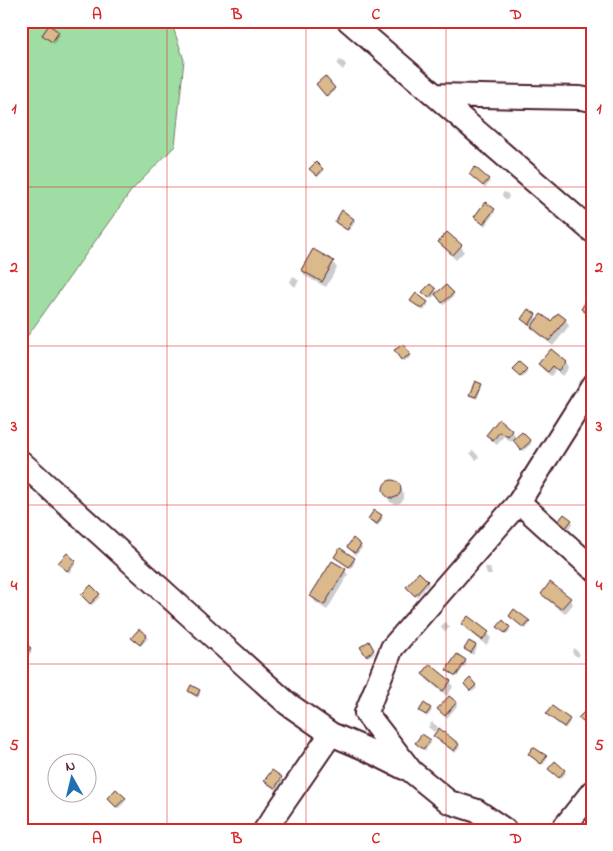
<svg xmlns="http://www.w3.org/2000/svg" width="613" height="851" font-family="'Indie Flower',sans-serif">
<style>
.green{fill:#a0dda4;stroke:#757e68}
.shadow{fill:#0003}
.building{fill:#dab98d;stroke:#4a1f2b}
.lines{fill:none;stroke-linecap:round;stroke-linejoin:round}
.minor-casing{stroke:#4a1f2b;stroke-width:26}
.minor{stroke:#fff;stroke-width:22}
.grid{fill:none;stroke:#d62828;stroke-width:1;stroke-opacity:0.55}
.neatline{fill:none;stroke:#d62828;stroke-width:2}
.grid-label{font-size:16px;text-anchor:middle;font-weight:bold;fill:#d62828}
</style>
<rect width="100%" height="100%" fill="#fff"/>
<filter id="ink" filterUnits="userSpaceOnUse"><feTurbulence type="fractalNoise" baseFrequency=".02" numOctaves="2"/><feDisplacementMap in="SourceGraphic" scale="10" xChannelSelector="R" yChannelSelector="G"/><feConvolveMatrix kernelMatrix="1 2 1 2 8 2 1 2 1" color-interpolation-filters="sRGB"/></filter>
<g filter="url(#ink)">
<path class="green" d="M 21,21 L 171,21 L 184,60 L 175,146 L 131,191 L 21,345 Z"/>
<path class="shadow" d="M 58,33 L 60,35 L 54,44 L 45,37 L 44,35 Z
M 340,60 L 345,63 L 346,65 L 343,70 L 337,64 Z
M 319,87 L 334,89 L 335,91 L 328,97 Z
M 475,169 L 490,182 L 485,188 L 471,174 Z
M 322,170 L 323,172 L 318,177 L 312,172 Z
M 504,192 L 508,194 L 509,197 L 507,200 L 503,197 L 502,195 Z
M 494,210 L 495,212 L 485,226 L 476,217 Z
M 354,219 L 355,222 L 349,231 L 337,224 L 336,222 Z
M 447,233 L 461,246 L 464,252 L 456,260 L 443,247 L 439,242 Z
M 333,262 L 337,268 L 326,287 L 305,276 L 302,270 Z
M 293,276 L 299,281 L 295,287 L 290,282 Z
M 430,285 L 435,290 L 438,294 L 453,294 L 454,296 L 444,305 L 436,294 L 431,299 L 424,293 Z
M 412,301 L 427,302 L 428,305 L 424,311 L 413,303 Z
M 528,311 L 535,315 L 538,320 L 552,323 L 558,314 L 566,320 L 569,326 L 553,346 L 536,332 L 532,325 L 531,326 L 524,321 L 523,319 Z
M 403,346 L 410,358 L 403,362 L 396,350 Z
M 566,363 L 569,368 L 563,376 L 556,370 L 551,376 L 543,370 L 540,364 Z
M 526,369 L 527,372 L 522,377 L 515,371 Z
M 481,385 L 482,387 L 477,399 L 472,397 L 471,394 Z
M 499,421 L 512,432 L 516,438 L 530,442 L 531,444 L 523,451 L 514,439 L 511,442 L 504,436 L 497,445 L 491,440 L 487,435 Z
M 473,450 L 479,457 L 476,460 L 470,453 Z
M 393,481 L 398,483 L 404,494 L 404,499 L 400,503 L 395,504 L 390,502 L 384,491 L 384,486 L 388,482 Z
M 381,516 L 383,518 L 378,526 L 371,521 L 370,519 Z
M 571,520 L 573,523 L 566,532 L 559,527 Z
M 360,545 L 362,548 L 356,555 L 348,547 Z
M 335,557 L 354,559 L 355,562 L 351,569 L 337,559 Z
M 75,562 L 76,564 L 69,573 L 60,563 Z
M 485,567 L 490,567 L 492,575 L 487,575 Z
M 345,570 L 348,575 L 327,610 L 315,602 L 312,596 Z
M 427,581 L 429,584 L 417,597 L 407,588 Z
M 542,594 L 570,598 L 573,604 L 565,614 L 546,599 Z
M 99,595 L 100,597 L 92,605 L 84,598 Z
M 510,616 L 529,622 L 530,624 L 526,629 L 511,618 Z
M 445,622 L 450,627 L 445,632 L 441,627 Z
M 463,624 L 488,633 L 491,639 L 486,645 L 466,629 Z
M 499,627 L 509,628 L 510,630 L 506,635 Z
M 146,636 L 148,638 L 141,646 L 133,638 Z
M 21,642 L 22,642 L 32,651 L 26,659 L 21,655 Z
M 469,642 L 476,646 L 477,648 L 473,655 L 467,651 L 465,649 Z
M 368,643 L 375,653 L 368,657 L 361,648 Z
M 574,648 L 580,654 L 578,657 L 573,654 L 572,652 Z
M 457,656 L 465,661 L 467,663 L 457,677 L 449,672 L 448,670 Z
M 592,660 L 592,668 L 588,664 Z
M 424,674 L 450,682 L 453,687 L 447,696 L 427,680 Z
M 475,685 L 477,688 L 472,692 L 467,687 Z
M 189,691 L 199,691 L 200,694 L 198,698 L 191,694 Z
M 456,703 L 457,706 L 447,718 L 440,712 Z
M 430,708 L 432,711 L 427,717 L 421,711 Z
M 549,716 L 569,720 L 570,722 L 565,729 Z
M 580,718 L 592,718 L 592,723 L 589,727 Z
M 432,722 L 438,727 L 434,732 L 428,727 Z
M 434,736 L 458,745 L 460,747 L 455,753 L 436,738 Z
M 430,741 L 431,743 L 425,751 L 416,743 Z
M 529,755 L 546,757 L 547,759 L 543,765 L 531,757 Z
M 564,770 L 566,773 L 560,779 L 551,771 Z
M 273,772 L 281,778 L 283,780 L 276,790 L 267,784 L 266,781 Z
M 125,798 L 126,801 L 118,809 L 110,801 Z"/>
<path class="building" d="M 49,25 L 59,32 L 52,42 L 42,35 Z
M 325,76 L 335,88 L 326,96 L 316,84 Z
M 316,162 L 323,169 L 317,176 L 309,169 Z
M 475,167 L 489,179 L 483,186 L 469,174 Z
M 485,202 L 495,209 L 483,224 L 474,217 Z
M 342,210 L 354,219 L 347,230 L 335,222 Z
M 447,232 L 462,245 L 453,255 L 438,242 Z
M 313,249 L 334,261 L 322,282 L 301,270 Z
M 430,284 L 436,289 L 429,298 L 422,292 Z
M 446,285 L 454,293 L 442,303 L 435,294 Z
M 416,293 L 428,302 L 422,309 L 410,301 Z
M 590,295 L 592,296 L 592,313 L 590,316 L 581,309 Z
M 528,309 L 536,314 L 529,325 L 521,319 Z
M 558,313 L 566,319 L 549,341 L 531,327 L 541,314 L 551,321 Z
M 404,344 L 410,355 L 401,360 L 394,350 Z
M 551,349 L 567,362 L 559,371 L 553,366 L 548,372 L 538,364 Z
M 519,362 L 527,369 L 520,376 L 512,369 Z
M 475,381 L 482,384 L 476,397 L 469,395 Z
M 499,419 L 513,431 L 508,437 L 500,432 L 493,440 L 486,435 Z
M 522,432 L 531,441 L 521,450 L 513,440 Z
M383 489a9 9 0 1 1 18 0a9 9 0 1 1-18 0Z
M 374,510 L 382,515 L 377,524 L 368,519 Z
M 564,514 L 572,520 L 564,530 L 556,524 Z
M 353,538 L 361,545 L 355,553 L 347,547 Z
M 340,548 L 355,558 L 349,567 L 334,557 Z
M 67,553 L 76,561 L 67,571 L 58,563 Z
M 332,561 L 346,569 L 324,605 L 310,596 Z
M 419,572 L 428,581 L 415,596 L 406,587 Z
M 550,582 L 571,598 L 561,609 L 541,594 Z
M 91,585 L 100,594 L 90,604 L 81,595 Z
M 514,609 L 530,621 L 524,628 L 509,616 Z
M 468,616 L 489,632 L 482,640 L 461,624 Z
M 503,620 L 510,627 L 505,633 L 497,627 Z
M 139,629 L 147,635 L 140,645 L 131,638 Z
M 22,640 L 31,648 L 24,657 L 21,655 Z
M 369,641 L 374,650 L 366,656 L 360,647 Z
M 469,641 L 476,645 L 471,653 L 464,649 Z
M 457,654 L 466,660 L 456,676 L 446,670 Z
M 430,664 L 451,681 L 443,691 L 422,674 Z
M 470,678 L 476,685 L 470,691 L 464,684 Z
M 191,685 L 200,690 L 197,696 L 188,691 Z
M 449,696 L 457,702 L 445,716 L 437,709 Z
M 424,703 L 431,708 L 426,715 L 419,711 Z
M 552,706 L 570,719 L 564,727 L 546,714 Z
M 585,711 L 592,716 L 592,720 L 587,725 L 578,718 Z
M 439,728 L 459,744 L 454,751 L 433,736 Z
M 422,734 L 431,740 L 423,749 L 415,743 Z
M 533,747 L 547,756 L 541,764 L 528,754 Z
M 555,761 L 565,770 L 559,778 L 548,769 Z
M 272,770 L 282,777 L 275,788 L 264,781 Z
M 116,789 L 126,798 L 116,807 L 107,798 Z"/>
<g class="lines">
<g class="minor-casing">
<path id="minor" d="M 349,21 L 592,231
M 435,95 L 580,98 L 592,100
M 21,462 L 218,641 L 288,704 L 331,734
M 519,502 L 592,568
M 265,830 L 331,734 L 366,749 L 404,768
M 505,830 L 477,811 L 449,802 L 411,771 L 366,713 L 392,648 L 519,502 L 592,386
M 562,830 L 592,792"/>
</g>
<use href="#minor" class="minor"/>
</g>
</g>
<path class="grid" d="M 167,21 L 167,830M 306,21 L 306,830M 446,21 L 446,830M 21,187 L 592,187M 21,346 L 592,346M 21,505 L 592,505M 21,664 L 592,664"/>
<rect width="613" height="851" fill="none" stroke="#fff" stroke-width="55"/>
<g transform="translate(72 778) rotate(352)"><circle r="24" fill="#ffffff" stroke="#b7a5aa"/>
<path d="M0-4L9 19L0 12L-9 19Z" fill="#1f6fb2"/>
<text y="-8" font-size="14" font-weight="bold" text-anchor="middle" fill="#4a1f2b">N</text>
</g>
<rect x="28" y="28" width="558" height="796" class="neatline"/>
<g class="grid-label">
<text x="97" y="19">A</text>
<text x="237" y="19">B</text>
<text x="376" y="19">C</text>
<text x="516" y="19">D</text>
<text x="14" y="113">1</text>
<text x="599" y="113">1</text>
<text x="14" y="272">2</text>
<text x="599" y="272">2</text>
<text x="14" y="431">3</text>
<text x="599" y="431">3</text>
<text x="14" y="590">4</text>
<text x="599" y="590">4</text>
<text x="14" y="750">5</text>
<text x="599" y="750">5</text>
<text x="97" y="843">A</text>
<text x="237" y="843">B</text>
<text x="376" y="843">C</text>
<text x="516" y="843">D</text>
</g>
</svg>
